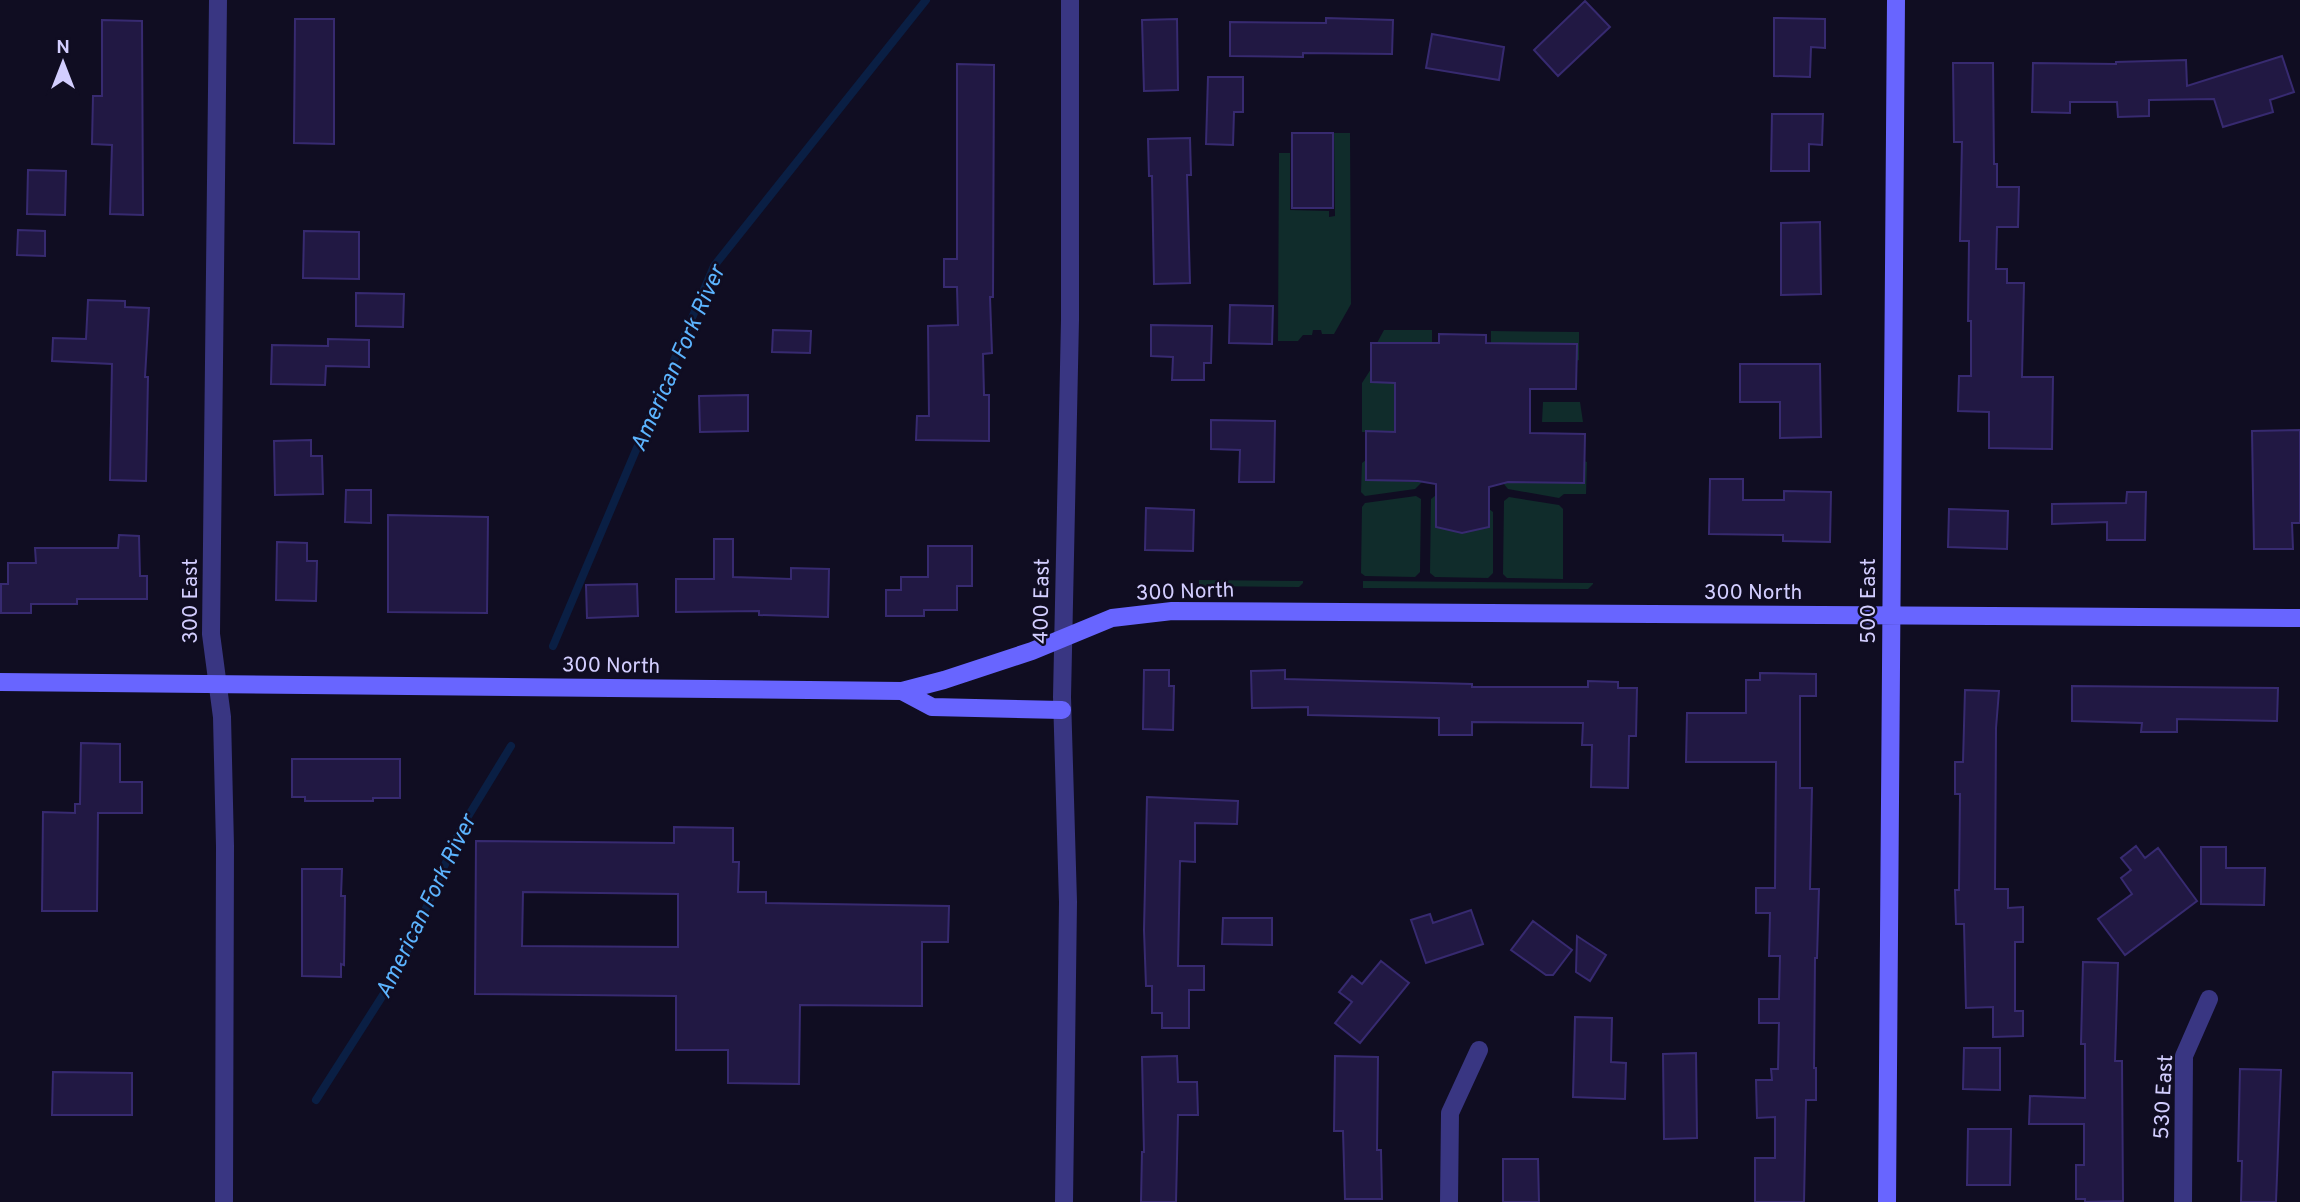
<svg xmlns="http://www.w3.org/2000/svg" width="2300" height="1202" font-family="Overpass,sans-serif">
<style>
.green{fill:#102c2b}
.lines{fill:none;stroke-linecap:round;stroke-linejoin:round}
.stream{stroke:#0a1f44;stroke-width:8}
.building{fill:#211843;stroke:#372a70;stroke-width:2;fill-rule:evenodd}
.street{stroke:#393682;stroke-width:18}
.secondary{stroke:#6865ff;stroke-width:18}
.labels{text-anchor:middle;stroke-width:5;stroke-linejoin:round;paint-order:stroke}
.street-label{font-size:21px;fill:#d3ceff;stroke:#100d22}
.water-label{font-size:23px;font-style:italic;fill:#5cb4ff;stroke:#100d22}
</style>
<rect width="100%" height="100%" fill="#100d22"/>
<path class="green" d="M 1334,133 L 1350,133 L 1351,304 L 1334,334 L 1322,334 L 1321,330 L 1313,330 L 1312,335 L 1303,335 L 1298,341 L 1278,341 L 1279,153 L 1290,153 L 1290,210 L 1329,211 L 1329,217 L 1335,216 Z
M 1384,330 L 1432,330 L 1432,343 L 1377,343 Z
M 1491,331 L 1579,332 L 1579,360 L 1576,361 L 1576,344 L 1491,343 Z
M 1371,369 L 1371,382 L 1395,383 L 1395,432 L 1362,432 L 1362,383 Z
M 1543,402 L 1580,402 L 1583,422 L 1542,422 Z
M 1366,460 L 1366,480 L 1422,482 L 1415,489 L 1365,496 L 1361,492 L 1362,463 Z
M 1584,461 L 1587,462 L 1586,494 L 1564,494 L 1559,498 L 1508,489 L 1503,483 L 1584,483 Z
M 1436,495 L 1436,527 L 1462,533 L 1489,527 L 1489,509 L 1493,512 L 1493,573 L 1488,578 L 1435,577 L 1430,573 L 1431,499 Z
M 1416,496 L 1421,499 L 1420,572 L 1415,577 L 1365,576 L 1361,573 L 1362,507 L 1365,503 Z
M 1509,497 L 1559,505 L 1563,509 L 1563,579 L 1507,578 L 1503,574 L 1504,501 Z
M 1199,580 L 1303,581 L 1303,583 L 1299,587 L 1199,586 Z
M 1363,581 L 1593,583 L 1593,584 L 1588,589 L 1363,588 Z"/>
<g class="lines">
<path class="stream" d="M 553,646 L 714,266 L 926,0
M 316,1100 L 399,970 L 461,828 L 511,746"/>
</g>
<path class="building" d="M 1585,1 L 1610,27 L 1558,76 L 1534,50 Z
M 1326,18 L 1393,20 L 1392,54 L 1303,53 L 1303,57 L 1230,56 L 1230,22 L 1326,23 Z
M 1774,18 L 1825,19 L 1825,48 L 1811,47 L 1810,77 L 1774,76 Z
M 295,19 L 334,19 L 334,144 L 294,143 Z
M 1177,19 L 1178,90 L 1144,91 L 1142,20 Z
M 102,20 L 142,21 L 143,215 L 110,214 L 112,145 L 92,144 L 93,96 L 102,96 Z
M 1432,34 L 1504,47 L 1499,80 L 1426,68 Z
M 2282,56 L 2294,92 L 2270,100 L 2273,112 L 2223,127 L 2214,99 L 2149,100 L 2149,116 L 2118,117 L 2117,102 L 2070,102 L 2070,113 L 2032,112 L 2033,63 L 2116,64 L 2116,62 L 2186,60 L 2187,86 Z
M 1953,63 L 1993,63 L 1994,164 L 1997,164 L 1997,187 L 2019,187 L 2018,227 L 1997,227 L 1996,269 L 2007,269 L 2007,283 L 2024,283 L 2022,377 L 2053,377 L 2052,449 L 1989,448 L 1989,412 L 1958,411 L 1959,376 L 1971,376 L 1971,321 L 1968,321 L 1969,241 L 1960,241 L 1962,142 L 1954,142 Z
M 957,64 L 994,65 L 993,297 L 990,297 L 992,353 L 983,354 L 984,395 L 989,395 L 989,441 L 916,440 L 917,416 L 929,416 L 928,326 L 958,325 L 957,287 L 944,287 L 944,259 L 957,259 Z
M 1208,77 L 1243,77 L 1243,112 L 1234,112 L 1233,145 L 1206,144 Z
M 1772,114 L 1823,114 L 1822,145 L 1809,144 L 1809,171 L 1771,171 Z
M 1292,133 L 1333,133 L 1333,208 L 1292,208 Z
M 1190,138 L 1191,175 L 1187,175 L 1190,283 L 1154,284 L 1152,176 L 1149,176 L 1148,139 Z
M 28,170 L 66,171 L 65,215 L 27,214 Z
M 1820,222 L 1821,294 L 1781,295 L 1781,223 Z
M 18,230 L 45,231 L 45,256 L 17,255 Z
M 304,231 L 359,232 L 359,279 L 303,278 Z
M 356,293 L 404,294 L 403,327 L 356,326 Z
M 88,300 L 125,301 L 125,307 L 149,308 L 145,377 L 148,377 L 146,481 L 110,480 L 112,364 L 52,361 L 53,338 L 86,339 Z
M 1230,305 L 1273,306 L 1272,344 L 1229,343 Z
M 1151,325 L 1212,326 L 1211,363 L 1204,363 L 1204,380 L 1172,380 L 1173,357 L 1151,356 Z
M 773,330 L 811,331 L 810,353 L 772,352 Z
M 1439,334 L 1486,335 L 1486,343 L 1577,344 L 1576,389 L 1530,389 L 1530,433 L 1585,434 L 1584,483 L 1508,482 L 1489,487 L 1489,527 L 1462,533 L 1436,527 L 1436,484 L 1418,481 L 1366,480 L 1366,431 L 1395,432 L 1395,383 L 1371,382 L 1371,343 L 1439,343 Z
M 328,339 L 369,340 L 369,367 L 326,366 L 325,385 L 271,384 L 272,345 L 328,346 Z
M 1740,364 L 1820,364 L 1821,437 L 1780,438 L 1780,402 L 1740,402 Z
M 748,395 L 748,431 L 700,432 L 699,396 Z
M 1211,420 L 1275,421 L 1274,482 L 1239,482 L 1240,450 L 1211,449 Z
M 2300,430 L 2300,523 L 2292,523 L 2293,549 L 2254,549 L 2252,431 Z
M 311,440 L 311,456 L 322,456 L 323,494 L 275,495 L 274,441 Z
M 1710,479 L 1743,479 L 1743,500 L 1784,500 L 1784,491 L 1831,492 L 1830,542 L 1783,541 L 1783,535 L 1709,534 Z
M 346,490 L 371,490 L 371,523 L 345,522 Z
M 2127,492 L 2146,492 L 2145,540 L 2107,540 L 2107,522 L 2052,524 L 2052,504 L 2126,503 Z
M 1146,508 L 1194,510 L 1193,551 L 1145,550 Z
M 1949,509 L 2008,511 L 2007,549 L 1948,547 Z
M 388,515 L 488,517 L 487,613 L 388,612 Z
M 119,535 L 139,536 L 140,576 L 147,576 L 147,599 L 77,599 L 77,604 L 31,604 L 31,613 L 1,613 L 1,584 L 8,584 L 8,563 L 36,563 L 35,548 L 118,548 Z
M 714,539 L 733,539 L 733,577 L 791,579 L 791,568 L 829,569 L 828,617 L 759,615 L 759,611 L 676,612 L 676,579 L 714,579 Z
M 277,542 L 307,543 L 307,561 L 317,561 L 316,601 L 276,600 Z
M 928,546 L 972,546 L 972,586 L 957,586 L 957,610 L 924,610 L 924,616 L 886,616 L 886,590 L 901,590 L 901,577 L 928,577 Z
M 637,584 L 638,616 L 587,618 L 586,585 Z
M 1144,670 L 1169,670 L 1169,686 L 1174,686 L 1173,730 L 1143,729 Z
M 1285,670 L 1285,679 L 1472,684 L 1472,687 L 1588,687 L 1588,681 L 1618,682 L 1618,688 L 1637,688 L 1636,736 L 1629,736 L 1628,788 L 1591,787 L 1592,745 L 1582,745 L 1583,723 L 1472,722 L 1472,735 L 1439,735 L 1439,718 L 1308,715 L 1308,707 L 1252,708 L 1251,671 Z
M 1760,673 L 1816,674 L 1816,696 L 1800,696 L 1800,788 L 1812,788 L 1810,889 L 1819,889 L 1817,958 L 1815,958 L 1814,1068 L 1816,1068 L 1816,1100 L 1806,1100 L 1804,1202 L 1755,1202 L 1755,1158 L 1775,1158 L 1775,1117 L 1757,1118 L 1756,1080 L 1772,1080 L 1771,1069 L 1778,1069 L 1779,1023 L 1759,1023 L 1759,999 L 1779,999 L 1780,956 L 1769,956 L 1770,913 L 1756,913 L 1756,888 L 1775,888 L 1776,762 L 1686,762 L 1687,713 L 1746,713 L 1746,680 L 1760,680 Z
M 2072,686 L 2278,688 L 2277,721 L 2177,719 L 2177,732 L 2141,732 L 2142,723 L 2072,721 Z
M 1965,690 L 1999,691 L 1996,728 L 1995,889 L 2008,889 L 2008,908 L 2023,907 L 2023,942 L 2015,942 L 2015,1011 L 2023,1011 L 2023,1036 L 1993,1037 L 1993,1007 L 1966,1008 L 1964,924 L 1956,924 L 1955,890 L 1959,890 L 1960,794 L 1955,794 L 1955,762 L 1963,762 Z
M 81,743 L 120,744 L 120,782 L 142,782 L 142,813 L 98,813 L 97,911 L 42,911 L 43,812 L 75,813 L 75,804 L 80,804 Z
M 292,759 L 400,759 L 400,798 L 373,798 L 373,801 L 305,801 L 305,797 L 292,797 Z
M 1147,797 L 1238,801 L 1237,824 L 1195,823 L 1195,862 L 1180,861 L 1178,966 L 1204,966 L 1204,990 L 1189,990 L 1189,1028 L 1162,1028 L 1162,1013 L 1152,1013 L 1152,986 L 1146,986 L 1144,930 Z
M 674,827 L 733,828 L 733,862 L 739,862 L 738,892 L 766,892 L 766,903 L 949,906 L 948,942 L 922,942 L 922,1006 L 800,1005 L 799,1084 L 728,1083 L 728,1050 L 676,1050 L 676,996 L 475,994 L 476,841 L 674,843 ZM 523,892 L 678,894 L 678,947 L 522,946 Z
M 2136,846 L 2145,858 L 2158,848 L 2197,901 L 2125,955 L 2098,919 L 2132,894 L 2121,878 L 2131,870 L 2121,858 Z
M 2201,847 L 2226,847 L 2226,868 L 2265,868 L 2264,905 L 2201,904 Z
M 302,869 L 342,869 L 341,896 L 345,896 L 344,965 L 341,964 L 341,977 L 302,976 Z
M 1471,910 L 1483,944 L 1426,963 L 1411,920 L 1430,914 L 1433,923 Z
M 1223,918 L 1272,918 L 1272,945 L 1222,944 Z
M 1533,921 L 1572,950 L 1553,975 L 1546,975 L 1511,950 Z
M 1577,936 L 1606,955 L 1590,981 L 1576,972 Z
M 1381,961 L 1409,983 L 1360,1043 L 1335,1023 L 1352,1002 L 1339,992 L 1352,976 L 1362,984 Z
M 2083,962 L 2118,963 L 2115,1061 L 2122,1061 L 2123,1201 L 2085,1202 L 2085,1199 L 2076,1199 L 2076,1165 L 2084,1165 L 2084,1124 L 2029,1124 L 2030,1096 L 2085,1098 L 2085,1044 L 2081,1044 Z
M 1575,1017 L 1612,1018 L 1611,1062 L 1626,1063 L 1625,1099 L 1573,1097 Z
M 1964,1048 L 2000,1048 L 2000,1090 L 1963,1089 Z
M 1696,1053 L 1697,1138 L 1664,1139 L 1663,1054 Z
M 1177,1056 L 1178,1082 L 1197,1082 L 1198,1115 L 1178,1115 L 1176,1202 L 1141,1202 L 1142,1152 L 1144,1152 L 1142,1057 Z
M 1335,1056 L 1378,1057 L 1377,1150 L 1381,1150 L 1382,1199 L 1345,1199 L 1343,1131 L 1334,1131 Z
M 2240,1069 L 2281,1070 L 2276,1202 L 2241,1202 L 2242,1161 L 2238,1161 Z
M 53,1072 L 132,1073 L 132,1115 L 52,1115 Z
M 1968,1129 L 2011,1129 L 2010,1185 L 1967,1185 Z
M 1503,1159 L 1538,1159 L 1539,1202 L 1503,1202 Z"/>
<g class="lines">
<path class="street" d="M 218,0 L 211,634 L 222,717 L 225,846 L 224,1202
M 1064,1202 L 1068,902 L 1062,697 L 1070,320 L 1070,0
M 1449,1202 L 1450,1113 L 1479,1050
M 2183,1202 L 2184,1056 L 2209,999"/>
<path class="secondary" d="M 0,682 L 902,691 L 944,680 L 1032,651 L 1112,618 L 1172,611 L 2300,618
M 902,691 L 932,707 L 1062,710
M 1887,1202 L 1896,0"/>
</g>
<g class="labels">
<g class="street-label">
<text transform="translate(1185 591) rotate(-2)" y="7">300 North</text>
<text x="1753" y="599">300 North</text>
<text transform="translate(190 601) rotate(-90)" y="7">300 East</text>
<text transform="translate(1041 601) rotate(-89)" y="7">400 East</text>
<text transform="translate(1868 601) rotate(-90)" y="7">500 East</text>
<text transform="translate(611 665) rotate(1)" y="7">300 North</text>
<text transform="translate(2163 1097) rotate(-87)" y="7">530 East</text>
</g>
<g class="water-label">
<text transform="translate(677 358) rotate(-66)" y="8">American Fork River</text>
<text transform="translate(425 906) rotate(-64)" y="8">American Fork River</text>
</g>
</g>
<g transform="translate(63 63)" stroke="#100d22" stroke-width="5" paint-order="stroke">
<path d="M0-5L12 26L0 18L-12 26Z" fill="#d3ceff"/>
<text y="-10" font-size="19" font-weight="bold" text-anchor="middle" fill="#d3ceff">N</text>
</g>
</svg>
